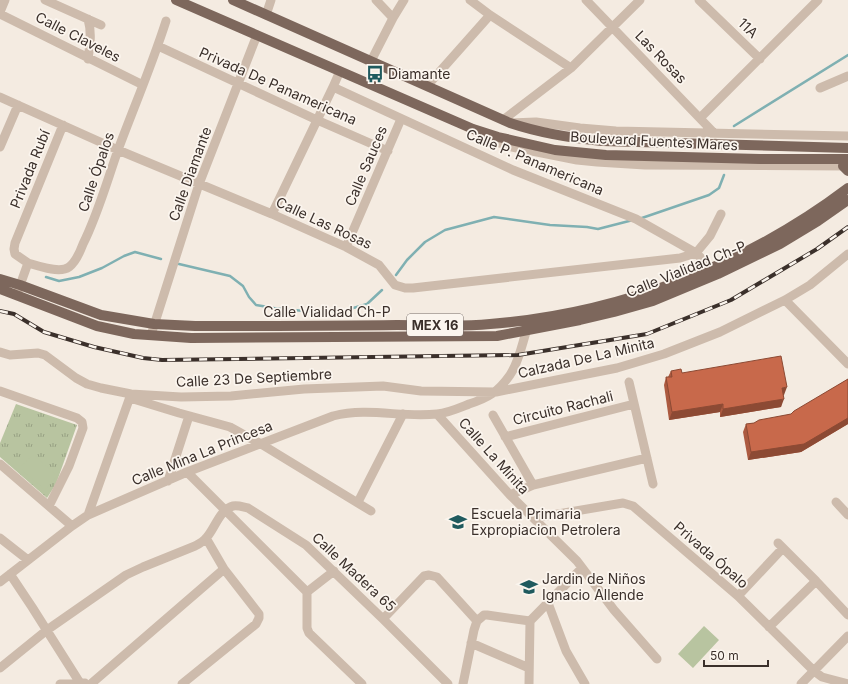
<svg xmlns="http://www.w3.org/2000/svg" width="848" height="684" font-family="Inter,sans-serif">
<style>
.park{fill:url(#park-tufts)}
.garden{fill:#b8c4a0}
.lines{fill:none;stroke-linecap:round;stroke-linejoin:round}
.stream{stroke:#7fb0b2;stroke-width:2.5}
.minor{stroke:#cdbbac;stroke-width:9}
.major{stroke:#7d675c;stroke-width:10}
.rail-casing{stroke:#3b302b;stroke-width:4}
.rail{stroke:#fbf5ee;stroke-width:2.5;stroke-dasharray:8;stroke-linecap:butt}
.wall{fill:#ac5a40}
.shaded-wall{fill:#8c4a34}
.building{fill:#c8694b;stroke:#8c4a34}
.labels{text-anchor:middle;stroke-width:3.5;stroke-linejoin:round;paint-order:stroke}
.shield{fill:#fbf5ee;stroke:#756b66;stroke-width:1}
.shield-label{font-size:13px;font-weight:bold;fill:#3b302b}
.street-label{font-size:14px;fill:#3b302b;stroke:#fbf5ee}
.poi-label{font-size:14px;fill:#3b302b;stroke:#fbf5ee;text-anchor:start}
</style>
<defs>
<pattern id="park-tufts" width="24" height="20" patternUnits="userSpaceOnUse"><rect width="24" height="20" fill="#b8c4a0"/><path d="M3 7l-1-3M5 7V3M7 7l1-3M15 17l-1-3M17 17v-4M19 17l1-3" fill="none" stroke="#97a083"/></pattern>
</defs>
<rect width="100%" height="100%" fill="#f4ebe1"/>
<path class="park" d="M 16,404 L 77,425 L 56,484 L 47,498 L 0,457 L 0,443 Z"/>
<path class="garden" d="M 33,454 L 57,476 L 45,490 L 20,468 Z
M 704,626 L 719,640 L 693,668 L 678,654 Z"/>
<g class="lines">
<path class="stream" d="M 734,126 L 848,55
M 639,219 L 709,195 L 719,188 L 724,175
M 179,264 L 230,276 L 243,286 L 249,297 L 256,305 L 274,308 L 304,311 L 343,311 L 367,304 L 382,290
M 396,275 L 407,260 L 425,242 L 445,230 L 494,217 L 550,225 L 587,227 L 598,229 L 633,220
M 46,277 L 59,281 L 79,277 L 102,268 L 124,256 L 135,252 L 161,259"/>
<path class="minor" d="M 45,0 L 101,25
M 376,0 L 393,18
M 470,0 L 490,15 L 571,68
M 586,0 L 715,134
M 699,0 L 760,59
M 0,12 L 5,0
M 0,14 L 143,85
M 266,15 L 271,0
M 158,46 L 317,120 L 388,151
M 88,59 C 90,45 92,33 88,19
M 371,61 L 393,18 L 404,0
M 427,86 L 490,15
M 333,87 L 513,170 L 636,219 L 696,253 L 715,272
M 820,88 L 848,76
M 0,97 L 118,150 L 272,214 L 346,247 L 379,265 L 395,285 L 405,288 L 413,288 L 680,258 L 696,253 L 710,236 L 721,214
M 700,118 L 818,0
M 503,120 L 571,68 L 640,0
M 510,123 L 536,122 L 580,128 L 616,131 L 848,136
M 478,134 L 490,140 L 512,147 L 577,160 L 597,162 L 645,165 L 848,166
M 0,147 L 18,105
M 272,214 L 333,87 L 340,71
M 346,247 L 401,119
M 28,263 L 15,254 L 14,249 L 15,243 L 63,125
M 18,291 L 28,263 C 38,266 60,274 69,267 C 76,262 80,252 83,244 C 98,214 107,181 118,150 C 134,107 152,65 166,21
M 785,300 L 848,364
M 151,335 L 199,184 L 257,35
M 0,352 L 10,355 L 38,353 L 45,355 L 76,378 L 87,384 L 101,388 L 131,394 L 181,397 L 231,396 L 304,389 L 383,386 L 421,391 L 496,392 L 617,368 L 664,354 L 720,332 L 785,300 L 810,285 L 848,254
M 629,382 L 653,484
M 0,391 L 77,418 L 82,422 L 83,428 L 69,466 L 49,506
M 130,398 L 179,413 L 230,427 L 261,444 L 371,511
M 437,414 L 510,495 L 577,561 L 614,610 L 657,659
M 493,415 L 533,485
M 505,437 L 634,404
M 0,464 L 72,526
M 187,472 L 307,592 L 307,628 L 309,633 L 362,684
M 168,481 L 189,416
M 510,495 L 533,485 L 647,458
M 358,502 L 403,414
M 836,502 L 848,515
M 88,515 L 131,394
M 534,518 L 623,503 L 633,506 L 738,596 L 814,671 L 822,677 L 848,684
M 0,538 L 28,560
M 778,543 L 816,581 L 848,615
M 10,574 L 32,607 L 80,683
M 0,582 L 72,526 L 88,515 L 187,472 L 333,416 C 369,407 402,418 437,414 C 448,413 459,408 469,404 C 488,398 498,392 510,375 C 519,362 522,344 527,329 L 528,324
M 307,592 L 334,571
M 738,596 L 783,548
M 548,603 L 566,651 L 585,684
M 383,619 L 424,576 L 429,575 L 437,577 L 477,621 L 484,615 L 487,615 L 530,621
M 769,627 L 816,581
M 471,643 L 529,668
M 0,668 L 47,630 L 126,575 L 143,567 L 195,546 C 199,544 204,541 207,537 C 215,528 220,509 233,506 C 238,505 243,507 248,508 L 306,545 L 383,619 L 448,684
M 92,683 L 224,569
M 60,684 L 85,683
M 182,684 L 256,624 L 259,618 L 259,614 L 224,569 L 206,538
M 463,684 L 474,630 L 477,621
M 529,684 L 530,621 L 582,568
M 801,684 L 848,636"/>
<path class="major" d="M 176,0 L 473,129 L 498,137 L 555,150 L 606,155 L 760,159 L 848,159
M 233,0 L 510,123 C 540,133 570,138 602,141 L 848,148
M 843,166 L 848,171
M 0,279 L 20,285 L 101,315 L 154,324 L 195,326 C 262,326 330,326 397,325 C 428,325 460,327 490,324 C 618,314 745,266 848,188
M 0,289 L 97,326 L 134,334 L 191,338 L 497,336 L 580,320 L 614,312 L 653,301 L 718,274 L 780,244 L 818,221 L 848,200"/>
<g class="rail-casing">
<path id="rail" d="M 0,311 L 14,314 L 44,332 L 94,347 L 143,358 L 162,360 L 518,355 L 647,334 L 731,300 L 817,249 L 848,227"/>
</g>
<use href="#rail" class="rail"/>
</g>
<path class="wall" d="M 671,371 L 682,373 L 784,395 L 783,395 L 781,407 L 720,417 L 720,412 L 669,420 L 664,385 L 666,377 L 668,377 Z
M 848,379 L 848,424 L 801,452 L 748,460 L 743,432 L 746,424 L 754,423 L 791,414 Z"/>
<path class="shaded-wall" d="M 787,387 L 784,395 L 779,396 L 782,388 Z
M 784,399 L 781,407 L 720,417 L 723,409 Z
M 723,404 L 720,412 L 669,420 L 672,412 Z
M 848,418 L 848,424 L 801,452 L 748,460 L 751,452 Z"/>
<path class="building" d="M 781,356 L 787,387 L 782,388 L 784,399 L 723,409 L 723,404 L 672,412 L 666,377 L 672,377 L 671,371 L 681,369 L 682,373 Z
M 848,379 L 848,418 L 804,444 L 751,452 L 746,424 L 754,423 L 759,420 L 791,414 L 794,411 Z"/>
<defs>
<g id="bus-bare" transform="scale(1.38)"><path d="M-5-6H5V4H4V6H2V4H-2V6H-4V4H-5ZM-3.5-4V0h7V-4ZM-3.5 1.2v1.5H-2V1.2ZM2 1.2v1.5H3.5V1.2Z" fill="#1f5a5e" stroke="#fbf5ee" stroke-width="2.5" paint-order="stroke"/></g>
<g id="school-bare" transform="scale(1.38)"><path d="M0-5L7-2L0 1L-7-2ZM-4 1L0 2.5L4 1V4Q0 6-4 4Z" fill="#1f5a5e" stroke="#fbf5ee" stroke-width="2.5" paint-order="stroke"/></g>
</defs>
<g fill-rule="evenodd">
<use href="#bus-bare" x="375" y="74"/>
<use href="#school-bare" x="458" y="522"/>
<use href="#school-bare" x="529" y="587"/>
</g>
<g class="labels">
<rect class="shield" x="407" y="314" width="56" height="22" rx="3"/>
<g class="shield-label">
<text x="435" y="330">MEX 16</text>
</g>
<g class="street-label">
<text transform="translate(748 28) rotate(44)" y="5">11A</text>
<text transform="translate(78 37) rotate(27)" y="5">Calle Claveles</text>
<text transform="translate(661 57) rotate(46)" y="5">Las Rosas</text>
<text transform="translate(278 86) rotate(24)" y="5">Privada De Panamericana</text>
<text transform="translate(654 141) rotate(3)" y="5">Boulevard Fuentes Mares</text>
<text transform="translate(535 162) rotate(23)" y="5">Calle P. Panamericana</text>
<text transform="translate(366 166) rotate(-67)" y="5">Calle Sauces</text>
<text transform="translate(30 169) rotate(-68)" y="5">Privada Rubí</text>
<text transform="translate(96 172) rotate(-71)" y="5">Calle Ópalos</text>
<text transform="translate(190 174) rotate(-70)" y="5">Calle Diamante</text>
<text transform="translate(324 223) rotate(25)" y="5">Calle Las Rosas</text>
<text transform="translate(686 269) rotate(-22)" y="5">Calle Vialidad Ch-P</text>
<text x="327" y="317">Calle Vialidad Ch-P</text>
<text transform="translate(586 358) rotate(-13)" y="5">Calzada De La Minita</text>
<text transform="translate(254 378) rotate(-3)" y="5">Calle 23 De Septiembre</text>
<text transform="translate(563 408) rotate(-14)" y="5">Circuito Rachali</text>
<text transform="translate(202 453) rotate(-22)" y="5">Calle Mina La Princesa</text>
<text transform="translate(494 456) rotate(48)" y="5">Calle La Minita</text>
<text transform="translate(711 555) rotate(41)" y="5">Privada Ópalo</text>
<text transform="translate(354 572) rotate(43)" y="5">Calle Madera 65</text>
</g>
<g class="poi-label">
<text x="388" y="79">Diamante</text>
<text x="471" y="519">Escuela Primaria<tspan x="471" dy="16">Expropiacion Petrolera</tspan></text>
<text x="542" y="584">Jardin de Niños<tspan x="542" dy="16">Ignacio Allende</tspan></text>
</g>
</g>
<path d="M704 660v6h64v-6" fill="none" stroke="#3b302b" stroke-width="2"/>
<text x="710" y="660" font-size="12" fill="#3b302b" stroke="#fbf5ee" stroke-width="3" paint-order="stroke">50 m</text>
</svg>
